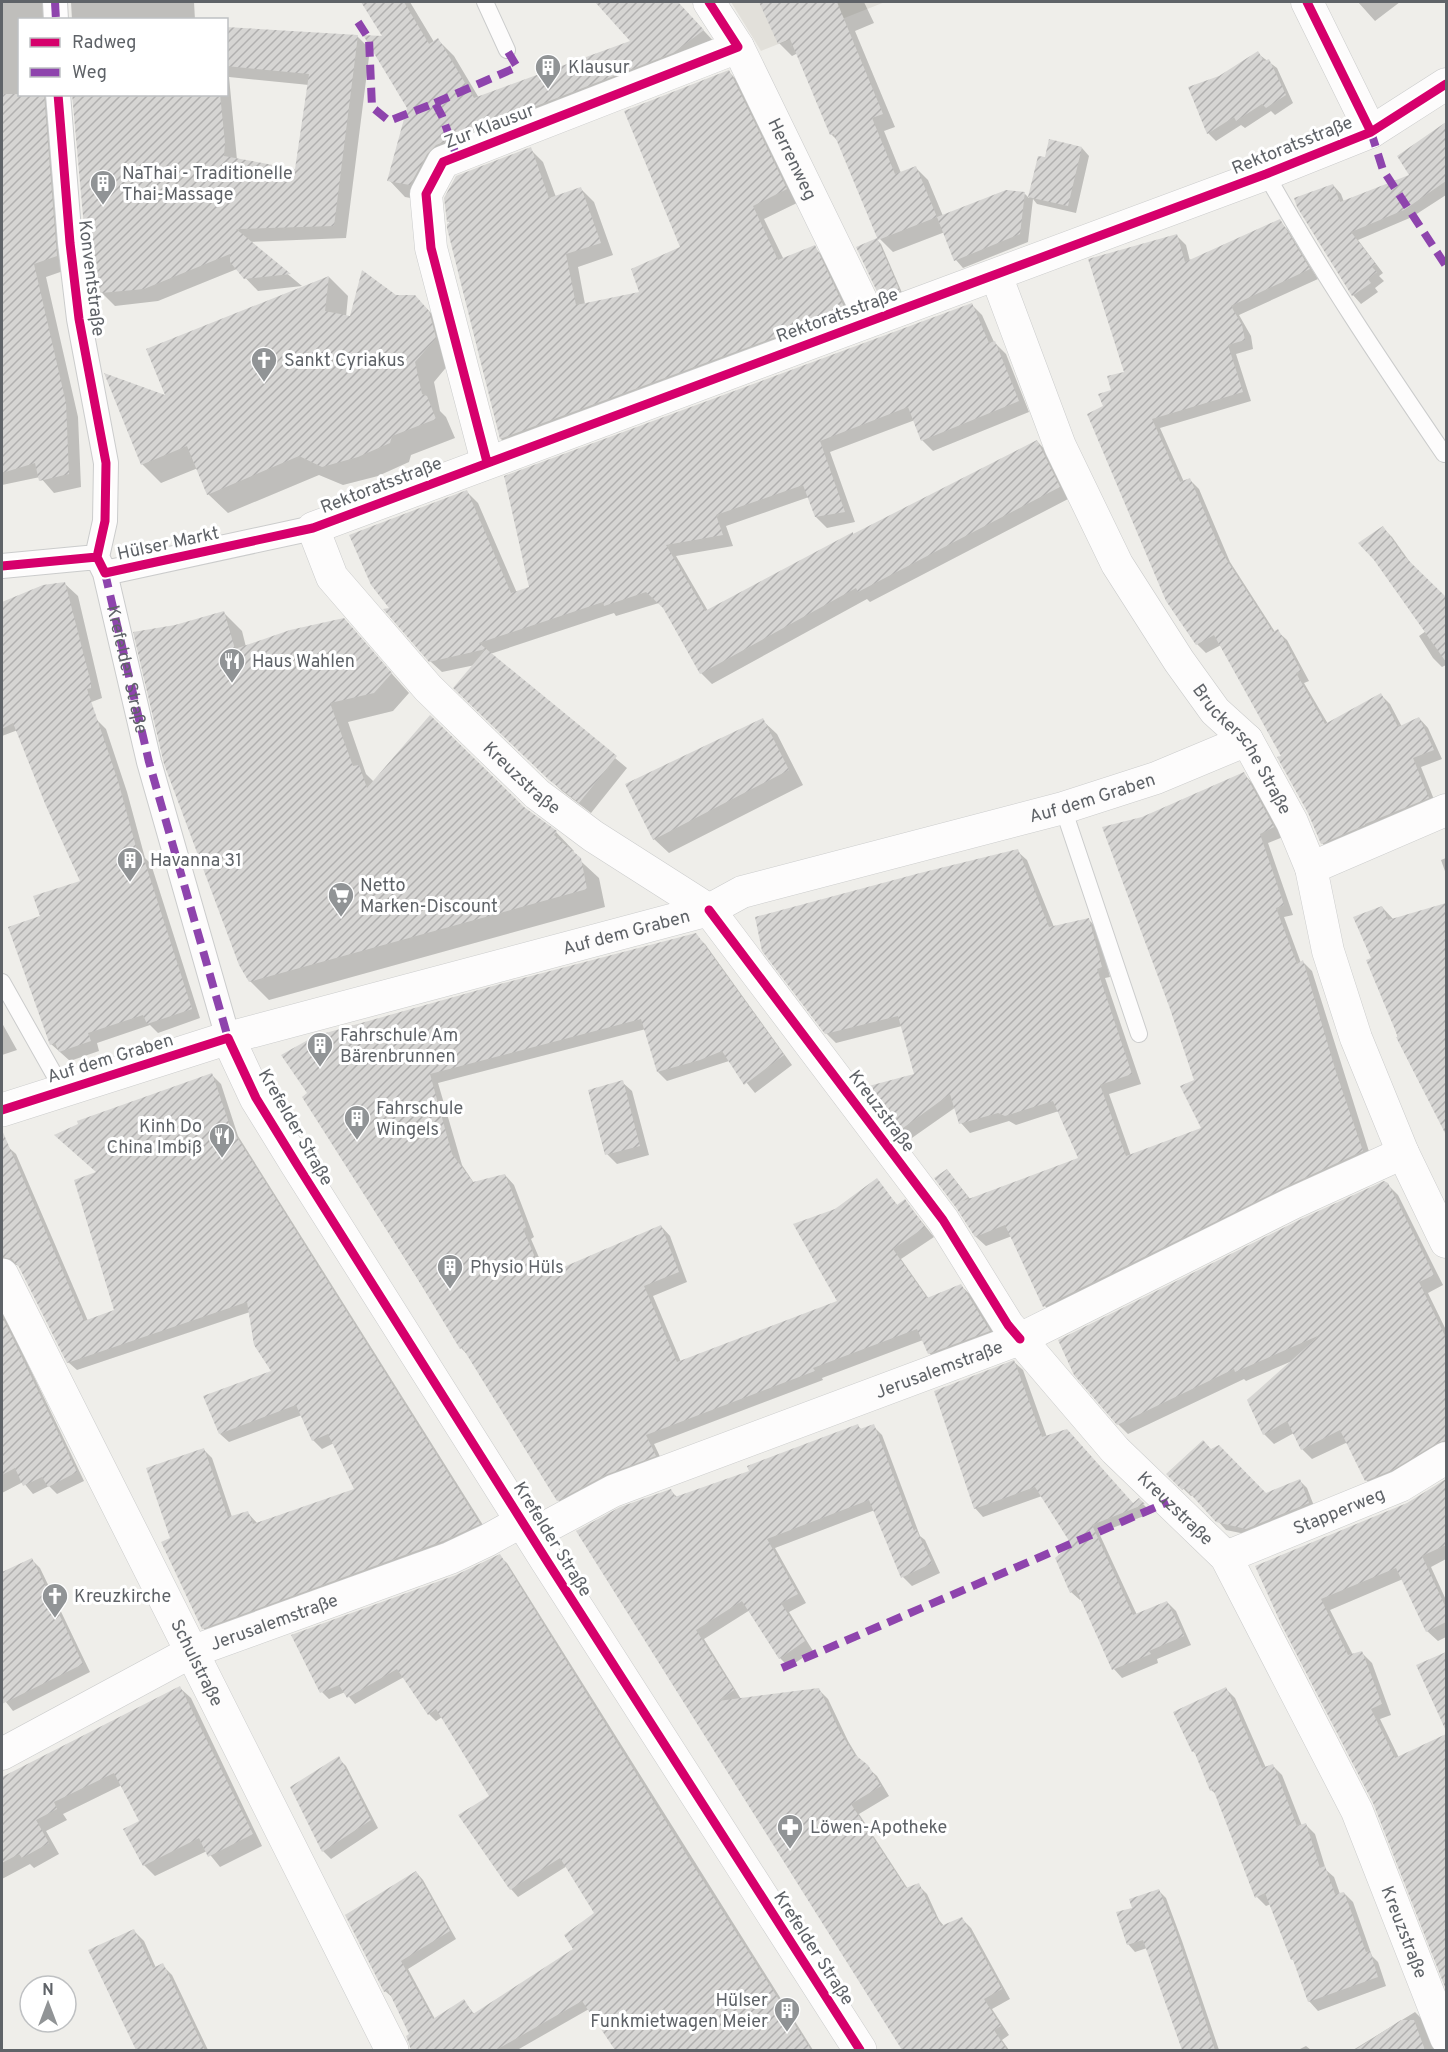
<svg xmlns="http://www.w3.org/2000/svg" width="1448" height="2052" font-family="Overpass,sans-serif">
<style>
.education{fill:#e2e0da}
.shadow{fill:#0003;fill-rule:evenodd}
.building{fill:url(#building-hatch)}
.lines{fill:none;stroke-linecap:round;stroke-linejoin:round}
.service-casing{stroke:#cbcccc;stroke-width:18}
.pedestrian-casing{stroke:#cbcccc;stroke-width:26}
.minor-casing{stroke:#cbcccc;stroke-width:33}
.tertiary-casing{stroke:#cbcccc;stroke-width:34}
.service{stroke:#fdfcfc;stroke-width:16}
.pedestrian{stroke:#fdfcfc;stroke-width:24}
.minor{stroke:#fdfcfc;stroke-width:32}
.tertiary{stroke:#fdfcfc;stroke-width:33}
.quiet{stroke:#8e44ad;stroke-width:8;stroke-dasharray:15 8;stroke-linecap:butt}
.cycleway-casing{stroke:#fff;stroke-width:13}
.cycleway{stroke:#d6006c;stroke-width:9}
.labels{text-anchor:middle;stroke-width:6;stroke-linejoin:round;paint-order:stroke}
.poi-label{font-size:18px;fill:#5f6368;stroke:#fff;text-anchor:start}
.street-label{font-size:18px;fill:#5f6368;stroke:#fff}
</style>
<defs>
<pattern id="building-hatch" width="6" height="6" patternUnits="userSpaceOnUse" patternTransform="scale(1.5)"><rect width="6" height="6" fill="#d6d5d3"/><path d="M-1 1l2-2M0 6l6-6M5 7l2-2" fill="none" stroke="#b1b0af"/></pattern>
</defs>
<rect width="100%" height="100%" fill="#efeeea"/>
<path class="education" d="M 731,2 L 885,2 L 761,51 Z"/>
<path class="shadow" d="M 2,2 L 64,2 L 54,20 L 20,20 L 20,94 L 64,94 L 69,269 L 46,277 L 78,417 L 81,487 L 54,493 L 40,477 L 2,485 Z
M 71,2 L 194,2 L 195,20 L 72,20 Z
M 363,2 L 410,2 L 434,42 L 438,40 L 454,56 L 479,98 L 633,42 L 597,2 L 677,2 L 719,47 L 453,161 L 427,201 L 405,197 L 389,180 L 408,108 L 384,37 Z
M 766,2 L 864,2 L 874,23 L 855,31 L 895,127 L 884,131 L 901,173 L 915,167 L 928,180 L 943,216 L 1025,194 L 1029,198 L 1039,157 L 1046,159 L 1082,148 L 1089,156 L 1076,213 L 1037,204 L 1033,199 L 1028,242 L 963,268 L 956,260 L 945,232 L 893,252 L 880,239 L 840,143 L 831,134 L 798,53 L 792,56 L 779,43 L 761,4 Z
M 1358,2 L 1400,2 L 1375,21 Z
M 226,28 L 357,36 L 370,49 L 346,238 L 249,242 L 302,286 L 258,291 L 237,269 L 158,301 L 115,306 L 90,281 L 74,94 L 226,94 ZM 229,77 L 309,85 L 296,171 L 237,160 Z
M 1257,53 L 1277,68 L 1293,103 L 1275,115 L 1271,111 L 1245,128 L 1241,125 L 1216,141 L 1208,133 L 1190,88 L 1220,78 Z
M 729,72 L 742,85 L 799,202 L 764,219 L 784,260 L 814,247 L 827,260 L 858,324 L 514,452 L 501,439 L 459,274 L 451,224 L 448,221 L 530,149 L 543,162 L 556,197 L 581,189 L 594,202 L 613,255 L 578,267 L 585,304 L 641,293 L 682,248 Z
M 1446,126 L 1446,195 L 1412,217 L 1358,240 L 1383,273 L 1379,276 L 1384,281 L 1375,288 L 1378,292 L 1361,304 L 1353,295 L 1299,207 L 1333,185 L 1341,194 L 1344,202 L 1411,176 L 1399,157 Z
M 1279,221 L 1288,230 L 1318,279 L 1239,315 L 1251,336 L 1253,349 L 1236,354 L 1251,401 L 1160,428 L 1184,482 L 1190,480 L 1199,489 L 1230,562 L 1275,632 L 1277,631 L 1287,640 L 1309,681 L 1304,683 L 1328,724 L 1381,695 L 1390,704 L 1402,727 L 1419,718 L 1428,728 L 1442,759 L 1421,767 L 1437,807 L 1331,853 L 1322,843 L 1283,756 L 1221,645 L 1206,653 L 1197,644 L 1105,406 L 1113,391 L 1126,373 L 1177,236 L 1186,245 L 1190,261 Z
M 877,240 L 881,244 L 903,295 L 886,302 L 882,297 Z
M 329,277 L 348,296 L 346,317 L 351,318 L 395,297 L 415,297 L 434,316 L 454,358 L 434,382 L 440,411 L 446,417 L 455,438 L 411,455 L 409,462 L 378,476 L 343,485 L 319,475 L 228,513 L 208,494 L 198,468 L 161,483 L 142,464 L 168,398 L 148,350 Z
M 971,304 L 982,315 L 994,342 L 1006,354 L 1029,412 L 933,451 L 922,440 L 915,420 L 830,452 L 855,522 L 827,528 L 816,517 L 809,497 L 726,526 L 733,546 L 676,556 L 708,611 L 1037,441 L 1048,453 L 1070,498 L 870,602 L 867,599 L 712,684 L 701,673 L 665,608 L 659,603 L 616,616 L 614,613 L 490,654 L 627,768 L 591,813 L 562,791 L 455,687 L 475,665 L 442,672 L 430,661 L 391,609 L 467,492 L 478,503 L 517,593 L 530,588 Z
M 1383,528 L 1392,537 L 1412,565 L 1446,600 L 1446,665 L 1442,667 L 1433,658 L 1419,636 L 1426,631 Z
M 65,584 L 78,596 L 102,698 L 2,736 L 2,603 L 44,587 Z
M 224,613 L 242,631 L 246,647 L 343,619 L 409,693 L 393,711 L 348,722 L 366,774 L 374,782 L 556,832 L 574,851 L 572,853 L 599,878 L 605,907 L 269,1000 L 250,981 L 175,626 Z
M 97,720 L 106,729 L 127,792 L 145,858 L 151,864 L 200,1018 L 158,1033 L 150,1025 L 97,1043 L 99,1051 L 70,1061 L 51,1044 L 42,917 L 82,881 Z
M 762,720 L 777,734 L 803,785 L 669,853 L 654,839 Z
M 1244,774 L 1253,784 L 1283,837 L 1268,843 L 1293,915 L 1284,917 L 1301,963 L 1303,962 L 1312,971 L 1372,1161 L 1054,1316 L 1045,1306 L 1012,1236 L 986,1246 L 976,1237 L 959,1208 L 947,1170 L 971,1200 L 1080,1159 L 1059,1111 L 1016,1125 L 1009,1121 L 970,1133 L 961,1123 L 956,1107 L 909,1140 L 900,1130 L 915,1075 L 902,1026 L 836,1043 L 826,1033 L 1017,851 L 1027,860 L 1054,927 L 1088,919 L 1098,929 L 1110,977 L 1105,978 L 1141,1084 L 1109,1094 L 1131,1156 L 1203,1128 L 1196,1081 L 1142,818 Z
M 1446,858 L 1446,874 L 1441,860 Z
M 1382,907 L 1394,920 L 1439,907 L 1446,915 L 1446,1132 L 1398,1038 L 1373,959 Z
M 695,935 L 705,944 L 792,1065 L 755,1093 L 729,1061 L 667,1081 L 658,1072 L 646,1029 L 438,1083 L 462,1165 L 474,1183 L 505,1175 L 514,1185 L 534,1237 L 531,1239 L 547,1276 L 661,1226 L 670,1236 L 687,1282 L 653,1296 L 681,1362 L 839,1302 L 835,1210 L 877,1180 L 898,1206 L 905,1201 L 934,1237 L 901,1259 L 929,1299 L 961,1286 L 971,1295 L 999,1341 L 939,1363 L 929,1353 L 923,1340 L 822,1378 L 823,1380 L 654,1444 L 664,1465 L 567,1509 L 558,1500 L 470,1357 L 461,1348 L 304,1097 Z
M 2,1023 L 17,1050 L 2,1055 Z
M 212,1075 L 221,1084 L 238,1136 L 488,1533 L 212,1637 L 203,1628 L 172,1539 L 204,1450 L 212,1458 L 232,1517 L 247,1512 L 257,1523 L 356,1490 L 334,1443 L 322,1449 L 313,1440 L 302,1415 L 229,1442 L 220,1434 L 273,1372 L 250,1312 L 77,1370 L 68,1362 L 20,1266 L 13,1264 L 2,1267 L 2,1148 L 7,1146 L 16,1154 L 88,1321 L 115,1311 L 98,1173 Z
M 622,1082 L 632,1091 L 649,1155 L 617,1164 L 607,1154 Z
M 1387,1184 L 1398,1195 L 1443,1285 L 1428,1293 L 1446,1330 L 1446,1453 L 1377,1490 L 1366,1480 L 1348,1442 L 1312,1459 L 1302,1449 L 1294,1433 L 1274,1444 L 1264,1434 L 1292,1361 L 1246,1381 L 1244,1379 L 1128,1434 L 1118,1424 Z
M 2,1310 L 84,1481 L 57,1494 L 49,1486 L 33,1494 L 23,1482 L 2,1493 Z
M 1014,1362 L 1023,1370 L 1047,1437 L 1134,1505 L 1139,1500 L 1152,1513 L 1099,1533 L 1137,1615 L 1167,1602 L 1176,1611 L 1191,1645 L 1157,1659 L 1158,1663 L 1122,1678 L 1114,1669 L 1082,1599 L 1080,1600 L 1071,1592 L 1072,1544 L 1042,1496 L 983,1517 L 975,1508 Z
M 858,1426 L 862,1430 L 873,1426 L 882,1435 L 920,1536 L 925,1540 L 940,1573 L 912,1586 L 903,1577 L 875,1510 L 775,1548 L 806,1603 L 789,1612 L 813,1651 L 789,1667 L 780,1658 L 750,1610 L 704,1639 L 741,1699 L 819,1690 L 828,1699 L 848,1741 L 860,1761 L 877,1776 L 889,1796 L 859,1814 L 908,1889 L 918,1885 L 927,1894 L 939,1920 L 944,1926 L 962,1919 L 971,1928 L 1010,1999 L 992,2009 L 1009,2035 L 1002,2040 L 1009,2050 L 904,2050 L 578,1532 L 670,1490 L 678,1498 L 751,1472 Z
M 1212,1451 L 1266,1495 L 1299,1480 L 1307,1488 L 1316,1511 L 1255,1536 L 1226,1530 L 1194,1495 L 1191,1496 L 1168,1474 Z
M 1446,1480 L 1446,1559 L 1431,1567 L 1446,1600 L 1446,1637 L 1438,1641 L 1427,1631 L 1403,1579 L 1330,1610 L 1353,1655 L 1362,1653 L 1372,1663 L 1391,1715 L 1380,1719 L 1399,1758 L 1439,1740 L 1446,1748 L 1446,1790 L 1437,1794 L 1446,1814 L 1446,1965 L 1445,1966 L 1374,1802 L 1283,1626 L 1410,1503 Z
M 499,1556 L 507,1563 L 813,2050 L 617,2050 L 589,2009 L 519,2049 L 521,2050 L 419,2050 L 393,1998 L 385,1991 L 416,1872 L 423,1880 L 456,1939 L 408,1969 L 435,2019 L 464,2001 L 475,2015 L 575,1949 L 597,1913 L 567,1866 L 518,1897 L 511,1889 L 460,1815 L 491,1796 L 442,1717 L 436,1721 L 429,1714 L 404,1677 L 355,1704 L 345,1692 L 329,1699 L 322,1692 L 457,1576 Z
M 31,1559 L 40,1568 L 90,1672 L 13,1711 L 2,1697 L 2,1574 Z
M 1444,1655 L 1446,1658 L 1446,1723 L 1443,1720 Z
M 180,1688 L 191,1698 L 262,1846 L 220,1867 L 207,1851 L 155,1876 L 144,1865 L 141,1821 L 122,1785 L 63,1814 L 67,1820 L 46,1831 L 59,1854 L 34,1868 L 30,1864 L 2,1879 L 2,1795 L 19,1787 Z
M 1226,1689 L 1235,1698 L 1266,1768 L 1273,1766 L 1282,1775 L 1302,1826 L 1305,1824 L 1315,1834 L 1326,1870 L 1334,1877 L 1340,1894 L 1344,1893 L 1353,1902 L 1372,1956 L 1378,1962 L 1386,1986 L 1318,2011 L 1309,2001 L 1296,1963 L 1292,1959 L 1271,1904 L 1266,1906 L 1257,1897 L 1217,1795 L 1211,1790 L 1198,1756 L 1193,1751 Z
M 338,1758 L 346,1766 L 378,1828 L 331,1859 L 323,1851 Z
M 1159,1891 L 1166,1898 L 1182,1941 L 1219,2050 L 1183,2050 L 1147,1948 L 1135,1952 L 1128,1944 L 1134,1909 Z
M 134,1931 L 144,1941 L 156,1968 L 162,1965 L 172,1975 L 208,2050 L 138,2050 L 90,1951 Z
M 1415,2012 L 1424,2021 L 1436,2050 L 1353,2050 Z
M 1306,2046 L 1311,2050 L 1298,2050 Z"/>
<path class="building" d="M 361,2 L 404,2 L 429,44 L 438,38 L 474,98 L 630,41 L 595,2 L 678,2 L 704,30 L 673,53 L 436,145 L 427,154 L 410,185 L 387,181 L 407,108 L 363,35 L 382,36 Z
M 759,2 L 837,2 L 883,114 L 872,118 L 895,174 L 916,166 L 937,217 L 878,240 L 834,134 L 830,135 L 790,39 L 778,44 Z
M 226,27 L 358,35 L 334,226 L 236,229 L 291,274 L 244,279 L 230,262 L 230,254 L 144,289 L 101,293 L 89,282 L 72,94 L 220,94 L 225,143 L 224,156 L 295,169 L 309,74 L 226,66 Z
M 1258,51 L 1264,61 L 1269,59 L 1286,95 L 1266,108 L 1262,104 L 1236,121 L 1234,117 L 1207,134 L 1188,87 L 1219,76 Z
M 729,70 L 787,189 L 753,206 L 778,260 L 815,245 L 846,311 L 500,439 L 447,228 L 447,224 L 452,221 L 447,222 L 444,198 L 456,176 L 531,147 L 549,198 L 581,187 L 601,243 L 566,254 L 576,305 L 639,292 L 631,269 L 680,247 L 624,111 Z
M 2,94 L 44,94 L 57,256 L 34,264 L 66,403 L 69,474 L 39,481 L 35,463 L 2,473 Z
M 1446,122 L 1446,181 L 1404,210 L 1351,232 L 1376,264 L 1372,267 L 1377,272 L 1368,279 L 1371,283 L 1352,296 L 1297,207 L 1294,198 L 1333,184 L 1340,202 L 1409,175 L 1397,156 Z
M 1049,139 L 1082,147 L 1068,206 L 1028,197 L 1038,156 L 1045,157 Z
M 1006,190 L 1025,192 L 1020,234 L 954,261 L 937,217 Z
M 1280,219 L 1310,269 L 1231,306 L 1242,325 L 1245,340 L 1228,345 L 1243,392 L 1152,419 L 1180,482 L 1190,478 L 1221,551 L 1273,632 L 1278,629 L 1301,671 L 1296,673 L 1325,724 L 1381,693 L 1398,727 L 1419,717 L 1434,750 L 1413,758 L 1429,798 L 1365,824 L 1365,825 L 1321,844 L 1308,813 L 1277,757 L 1281,756 L 1214,635 L 1196,645 L 1166,601 L 1087,414 L 1103,406 L 1098,394 L 1111,390 L 1107,376 L 1124,372 L 1088,259 L 1177,234 L 1185,262 Z
M 877,238 L 900,291 L 880,298 L 856,247 Z
M 362,270 L 396,295 L 415,295 L 429,311 L 436,338 L 415,362 L 422,394 L 427,396 L 436,419 L 392,436 L 390,443 L 358,457 L 322,467 L 299,456 L 207,495 L 187,446 L 141,465 L 104,373 L 165,395 L 146,349 L 329,276 L 325,311 L 350,316 Z
M 972,303 L 989,343 L 995,341 L 1019,401 L 921,441 L 908,407 L 820,441 L 845,512 L 815,517 L 803,485 L 716,515 L 723,535 L 666,545 L 705,611 L 853,532 L 853,534 L 1037,440 L 1060,487 L 858,592 L 856,588 L 700,674 L 663,608 L 646,592 L 604,606 L 603,602 L 479,643 L 617,756 L 579,803 L 549,780 L 453,688 L 486,649 L 429,662 L 383,609 L 389,608 L 371,585 L 349,535 L 467,490 L 511,593 L 529,587 L 504,476 Z
M 1383,526 L 1403,555 L 1446,597 L 1446,662 L 1374,560 L 1358,543 Z
M 65,582 L 91,683 L 91,688 L 87,689 L 118,781 L 138,854 L 142,853 L 192,1009 L 147,1024 L 143,1015 L 88,1033 L 91,1041 L 59,1052 L 55,1043 L 50,1045 L 8,927 L 40,916 L 33,896 L 80,881 L 46,806 L 13,723 L 2,729 L 2,602 L 43,585 Z
M 224,611 L 235,649 L 290,630 L 344,618 L 392,673 L 374,693 L 330,703 L 353,766 L 359,765 L 367,788 L 430,715 L 524,807 L 557,831 L 554,835 L 581,858 L 587,889 L 249,982 L 239,965 L 164,764 L 133,632 L 175,625 Z
M 763,718 L 789,770 L 653,840 L 625,784 Z
M 1244,772 L 1274,827 L 1260,834 L 1284,905 L 1276,908 L 1297,964 L 1303,960 L 1336,1072 L 1363,1151 L 1285,1187 L 1043,1307 L 1005,1225 L 975,1237 L 957,1209 L 934,1178 L 947,1169 L 968,1197 L 963,1201 L 1078,1158 L 1053,1101 L 1005,1116 L 998,1113 L 959,1124 L 950,1094 L 899,1131 L 865,1087 L 914,1074 L 898,1016 L 825,1034 L 762,951 L 755,917 L 920,873 L 1018,849 L 1049,927 L 1089,918 L 1102,967 L 1097,969 L 1132,1074 L 1100,1085 L 1126,1156 L 1201,1128 L 1180,1086 L 1194,1080 L 1169,1006 L 1102,827 L 1142,817 Z
M 1446,903 L 1446,1135 L 1396,1037 L 1398,1037 L 1366,960 L 1371,958 L 1353,917 L 1382,906 L 1388,920 Z
M 696,933 L 784,1055 L 744,1085 L 722,1051 L 700,1060 L 657,1072 L 641,1019 L 430,1074 L 452,1154 L 473,1182 L 505,1174 L 526,1227 L 523,1229 L 543,1276 L 661,1225 L 679,1272 L 644,1286 L 677,1362 L 837,1301 L 793,1224 L 835,1209 L 877,1178 L 897,1205 L 905,1199 L 925,1227 L 893,1249 L 927,1298 L 961,1284 L 990,1331 L 928,1354 L 917,1329 L 813,1368 L 815,1371 L 646,1435 L 656,1456 L 605,1475 L 557,1501 L 462,1347 L 460,1349 L 417,1278 L 302,1097 L 307,1093 L 281,1055 L 315,1036 L 500,984 Z
M 212,1073 L 230,1126 L 480,1524 L 443,1541 L 202,1629 L 161,1542 L 170,1538 L 146,1468 L 204,1448 L 228,1517 L 248,1511 L 253,1524 L 354,1489 L 328,1434 L 312,1441 L 296,1405 L 219,1434 L 203,1396 L 271,1371 L 254,1345 L 247,1302 L 67,1363 L 19,1267 L 12,1259 L 2,1257 L 2,1130 L 84,1321 L 114,1310 L 74,1180 L 96,1172 L 54,1135 L 78,1124 L 77,1121 Z
M 623,1080 L 640,1146 L 605,1155 L 588,1090 Z
M 1384,1181 L 1388,1183 L 1434,1275 L 1419,1282 L 1446,1338 L 1446,1440 L 1437,1443 L 1392,1470 L 1365,1481 L 1340,1430 L 1301,1450 L 1287,1421 L 1263,1435 L 1247,1400 L 1320,1335 L 1235,1372 L 1234,1369 L 1117,1425 L 1074,1375 L 1058,1340 L 1301,1219 Z
M 2,1316 L 77,1472 L 48,1487 L 42,1477 L 23,1486 L 15,1468 L 2,1475 Z
M 1014,1360 L 1042,1437 L 1067,1429 L 1133,1503 L 1139,1498 L 1145,1504 L 1092,1525 L 1133,1615 L 1167,1601 L 1184,1636 L 1149,1651 L 1151,1654 L 1112,1670 L 1076,1589 L 1070,1593 L 1055,1558 L 1071,1544 L 1035,1487 L 974,1509 L 934,1391 Z
M 858,1424 L 860,1429 L 874,1424 L 914,1531 L 916,1529 L 932,1563 L 901,1578 L 869,1500 L 767,1539 L 798,1594 L 781,1603 L 805,1641 L 779,1659 L 742,1601 L 696,1630 L 734,1690 L 718,1701 L 819,1688 L 839,1730 L 854,1754 L 868,1765 L 881,1786 L 851,1804 L 906,1888 L 919,1883 L 933,1914 L 934,1913 L 941,1926 L 962,1917 L 1002,1989 L 984,1999 L 1001,2026 L 994,2030 L 1007,2050 L 902,2050 L 576,1531 L 620,1507 L 671,1489 L 675,1497 L 749,1471 L 747,1466 Z
M 1203,1440 L 1211,1449 L 1219,1445 L 1266,1493 L 1300,1479 L 1309,1503 L 1246,1529 L 1216,1522 L 1185,1488 L 1182,1490 L 1166,1474 Z
M 1446,1479 L 1446,1545 L 1422,1556 L 1446,1608 L 1446,1622 L 1426,1632 L 1396,1568 L 1321,1599 L 1348,1655 L 1362,1651 L 1382,1704 L 1371,1709 L 1395,1758 L 1446,1734 L 1446,1990 L 1373,1803 L 1282,1626 L 1255,1566 L 1407,1503 Z
M 500,1554 L 686,1854 L 811,2050 L 615,2050 L 582,2001 L 496,2050 L 411,2050 L 406,2036 L 409,2034 L 388,1990 L 384,1992 L 345,1915 L 416,1871 L 450,1931 L 401,1961 L 433,2019 L 464,1999 L 473,2014 L 573,1949 L 564,1935 L 594,1913 L 560,1858 L 510,1890 L 458,1815 L 489,1796 L 436,1709 L 428,1715 L 397,1669 L 347,1698 L 339,1685 L 320,1693 L 291,1635 L 456,1575 Z
M 32,1558 L 83,1664 L 2,1704 L 2,1572 Z
M 1446,1652 L 1446,1731 L 1416,1665 Z
M 180,1686 L 253,1834 L 208,1857 L 199,1838 L 143,1866 L 123,1829 L 139,1821 L 114,1773 L 54,1802 L 57,1809 L 36,1820 L 49,1843 L 22,1858 L 19,1854 L 2,1863 L 2,1777 Z
M 1226,1687 L 1262,1768 L 1273,1764 L 1297,1826 L 1306,1823 L 1320,1868 L 1325,1866 L 1335,1894 L 1344,1892 L 1366,1952 L 1370,1951 L 1378,1977 L 1308,2002 L 1293,1960 L 1291,1960 L 1265,1893 L 1255,1898 L 1213,1789 L 1210,1791 L 1194,1751 L 1192,1752 L 1173,1712 Z
M 339,1756 L 371,1820 L 322,1852 L 290,1787 Z
M 1159,1889 L 1176,1932 L 1215,2050 L 1182,2050 L 1143,1940 L 1127,1945 L 1116,1912 L 1132,1908 L 1129,1899 Z
M 134,1929 L 153,1968 L 163,1963 L 205,2050 L 136,2050 L 88,1950 Z
M 1401,2020 L 1414,2020 L 1425,2050 L 1355,2050 Z"/>
<g class="lines">
<g class="service-casing">
<path id="service" d="M 485,2 L 507,50
M 1266,174 C 1320,271 1382,363 1444,454
M 1063,808 L 1139,1034
M 2,982 L 63,1090"/>
</g>
<g class="pedestrian-casing">
<path id="pedestrian" d="M 55,2 L 56,20
M 58,94 L 70,243 L 79,319 L 106,463 L 105,521 L 97,557 L 105,573 L 313,528
M 2,566 L 97,557
M 105,573 L 149,762 L 228,1038"/>
</g>
<g class="minor-casing">
<g id="minor">
<path id="s1" d="M 709,2 L 738,47 L 871,320"/>
<path d="M 1307,2 L 1371,132"/>
<path id="s2" d="M 1446,84 L 1371,132 L 1266,174 L 313,528 L 332,577 L 428,688 L 537,794 L 593,836 L 709,910 L 943,1220 L 1008,1325 L 1115,1450 L 1226,1557 L 1357,1811 L 1446,2038"/>
<path id="s3" d="M 996,275 L 1060,446 L 1117,564 L 1179,661 L 1215,711 L 1247,740 L 1292,822 L 1311,868 L 1328,951 L 1356,1038 L 1403,1153 L 1446,1242"/>
<path d="M 487,462 L 431,248 L 426,194 L 443,162 L 738,47"/>
<path d="M 1311,868 L 1446,810"/>
<path id="s4" d="M 228,1038 L 709,910 L 742,892 L 1063,808 L 1156,778 L 1247,740"/>
<path id="s5" d="M 531,1535 L 613,1491 L 1020,1339 L 1293,1203 L 1403,1153"/>
<path id="s6" d="M 1226,1557 L 1400,1486 L 1446,1458"/>
<path id="s7" d="M 2,1754 L 191,1652 L 450,1558 L 488,1540 L 522,1521"/>
</g>
</g>
<g class="tertiary-casing">
<g id="tertiary">
<path d="M 2,1110 L 228,1038 L 256,1098 L 296,1163 L 547,1561 L 860,2050"/>
<path id="s8" d="M 2,1275 L 392,2050"/>
</g>
</g>
<use href="#service" class="service"/>
<use href="#pedestrian" class="pedestrian"/>
<use href="#minor" class="minor"/>
<use href="#tertiary" class="tertiary"/>
<g class="quiet">
<path d="M 55,2 L 56,20"/>
<path d="M 358,22 L 369,39 L 372,107 L 389,121 L 435,103 L 442,116 L 457,157"/>
<path d="M 435,103 L 517,67 L 507,50"/>
<path d="M 1371,132 L 1383,170 L 1446,266"/>
<path id="s9" d="M 105,573 L 149,762 L 228,1038"/>
<path d="M 782,1668 L 1168,1502"/>
</g>
<g class="cycleway-casing">
<path id="cycleway" d="M 1307,2 L 1371,132
M 58,94 L 70,243 L 79,319 L 106,463 L 105,521 L 97,557 L 105,573 L 313,528 L 1266,174 L 1371,132 L 1446,84
M 487,462 L 431,248 L 426,194 L 443,162 L 738,47 L 709,2
M 2,566 L 97,557
M 709,910 L 943,1220 L 1008,1325 L 1020,1339
M 2,1110 L 228,1038 L 256,1098 L 296,1163 L 547,1561 L 860,2050"/>
</g>
<use href="#cycleway" class="cycleway"/>
</g>
<defs>
<g id="building-pin" transform="scale(1.35)"><path d="M0 17L-7.5 6A9.5 9.5 0 1 1 7.5 6Z" fill="#919496" stroke="#fff"/><path d="M-4-6H4V6H1V3H-1V6H-4ZM-2.5-4.3h1.7v1.8h-1.7ZM.8-4.3h1.7v1.8H.8ZM-2.5-1h1.7V.8h-1.7ZM.8-1h1.7V.8H.8Z" fill="#fff"/></g>
<g id="church-pin" transform="scale(1.35)"><path d="M0 17L-7.5 6A9.5 9.5 0 1 1 7.5 6Z" fill="#919496" stroke="#fff"/><path d="M-1.2-6h2.4v3.5h3.3v2.4h-3.3V6h-2.4V-.1h-3.3v-2.4h3.3Z" fill="#fff"/></g>
<g id="restaurant-pin" transform="scale(1.35)"><path d="M0 17L-7.5 6A9.5 9.5 0 1 1 7.5 6Z" fill="#919496" stroke="#fff"/><path d="M-5-6h1v4h1v-4h1v4h1v-4h1v5L-1.5 .5V6h-2V.5L-5-1ZM5-6V6H3V1.5H1.5Q1.5-4 5-6Z" fill="#fff"/></g>
<g id="supermarket-pin" transform="scale(1.35)"><path d="M0 17L-7.5 6A9.5 9.5 0 1 1 7.5 6Z" fill="#919496" stroke="#fff"/><path d="M-6-5.5h2.5l.6 2H6L4.5 2H-2.5L-4.4-4H-6ZM-1.5 3.2a1.3 1.3 0 1 0 .1 0ZM3 3.2a1.3 1.3 0 1 0 .1 0Z" fill="#fff"/></g>
<g id="pharmacy-pin" transform="scale(1.35)"><path d="M0 17L-7.5 6A9.5 9.5 0 1 1 7.5 6Z" fill="#919496" stroke="#fff"/><path d="M-2-6h4v4h4v4h-4v4h-4v-4h-4v-4h4Z" fill="#fff"/></g>
</defs>
<g fill-rule="evenodd">
<use href="#building-pin" x="548" y="67"/>
<use href="#building-pin" x="103" y="183"/>
<use href="#church-pin" x="264" y="360"/>
<use href="#restaurant-pin" x="232" y="661"/>
<use href="#building-pin" x="130" y="860"/>
<use href="#supermarket-pin" x="341" y="895"/>
<use href="#building-pin" x="320" y="1045"/>
<use href="#building-pin" x="357" y="1118"/>
<use href="#restaurant-pin" x="222" y="1136"/>
<use href="#building-pin" x="450" y="1267"/>
<use href="#church-pin" x="55" y="1596"/>
<use href="#pharmacy-pin" x="790" y="1827"/>
<use href="#building-pin" x="787" y="2010"/>
</g>
<g class="labels">
<g class="poi-label">
<text x="568" y="73">Klausur</text>
<text x="122" y="179">NaThai - Traditionelle<tspan x="122" dy="21">Thai-Massage</tspan></text>
<text x="284" y="366">Sankt Cyriakus</text>
<text x="252" y="667">Haus Wahlen</text>
<text x="150" y="866">Havanna 31</text>
<text x="360" y="891">Netto<tspan x="360" dy="21">Marken-Discount</tspan></text>
<text x="340" y="1041">Fahrschule Am<tspan x="340" dy="21">Bärenbrunnen</tspan></text>
<text x="376" y="1114">Fahrschule<tspan x="376" dy="21">Wingels</tspan></text>
<text x="202" y="1132" text-anchor="end">Kinh Do<tspan x="202" dy="21">China Imbiß</tspan></text>
<text x="470" y="1273">Physio Hüls</text>
<text x="74" y="1602">Kreuzkirche</text>
<text x="810" y="1833">Löwen-Apotheke</text>
<text x="768" y="2006" text-anchor="end">Hülser<tspan x="768" dy="21">Funkmietwagen Meier</tspan></text>
</g>
<g class="street-label">
<text transform="translate(489 126) rotate(-21)" y="6">Zur Klausur</text>
<text transform="translate(1292 145) rotate(-22)" y="6">Rektoratsstraße</text>
<text dy="6" stroke="none"><textPath href="#s1" startOffset="178">Herrenweg</textPath></text>
<text transform="translate(92 278) rotate(83)" y="6">Konventstraße</text>
<text transform="translate(837 315) rotate(-20)" y="6">Rektoratsstraße</text>
<text transform="translate(381 485) rotate(-21)" y="6">Rektoratsstraße</text>
<text transform="translate(168 543) rotate(-12)" y="6">Hülser Markt</text>
<text dy="6" stroke="none"><textPath href="#s9" startOffset="99">Krefelder Straße</textPath></text>
<text dy="6" stroke="none"><textPath href="#s3" startOffset="538">Bruckersche Straße</textPath></text>
<text dy="6" stroke="none"><textPath href="#s2" startOffset="1548">Kreuzstraße</textPath></text>
<text dy="6" stroke="none"><textPath href="#s4" startOffset="898">Auf dem Graben</textPath></text>
<text dy="6" stroke="none"><textPath href="#s4" startOffset="412">Auf dem Graben</textPath></text>
<text transform="translate(110 1058) rotate(-17)" y="6">Auf dem Graben</text>
<text transform="translate(882 1111) rotate(53)" y="6">Kreuzstraße</text>
<text transform="translate(296 1127) rotate(60)" y="6">Krefelder Straße</text>
<text dy="6" stroke="none"><textPath href="#s5" startOffset="441">Jerusalemstraße</textPath></text>
<text dy="6" stroke="none"><textPath href="#s2" startOffset="2538">Kreuzstraße</textPath></text>
<text dy="6" stroke="none"><textPath href="#s6" startOffset="122">Stapperweg</textPath></text>
<text transform="translate(553 1539) rotate(58)" y="6">Krefelder Straße</text>
<text dy="6" stroke="none"><textPath href="#s7" startOffset="303">Jerusalemstraße</textPath></text>
<text dy="6" stroke="none"><textPath href="#s8" startOffset="434">Schulstraße</textPath></text>
<text dy="6" stroke="none"><textPath href="#s2" startOffset="3024">Kreuzstraße</textPath></text>
<text transform="translate(814 1948) rotate(57)" y="6">Krefelder Straße</text>
</g>
</g>
<rect width="1448" height="2052" fill="none" stroke="#5f6368" stroke-width="6"/>
<rect x="18" y="18" width="210" height="78" fill="#ffffff" stroke="#bfc1c3" stroke-width="1.5"/>
<rect x="30" y="38" width="30" height="9" fill="#d6006c" stroke="#bfc1c3" stroke-width="1.5"/>
<text x="72" y="48" font-size="18" fill="#5f6368">Radweg</text>
<rect x="30" y="68" width="30" height="9" fill="#8e44ad" stroke="#bfc1c3" stroke-width="1.5"/>
<text x="72" y="78" font-size="18" fill="#5f6368">Weg</text>
<g transform="translate(48 2004)"><circle r="28" fill="#ffffff" stroke="#bfc1c3" stroke-width="1.5"/>
<path d="M0-4.5L10 22L0 15L-10 22Z" fill="#919496"/>
<text y="-9" font-size="16" font-weight="bold" text-anchor="middle" fill="#5f6368">N</text>
</g>
</svg>
